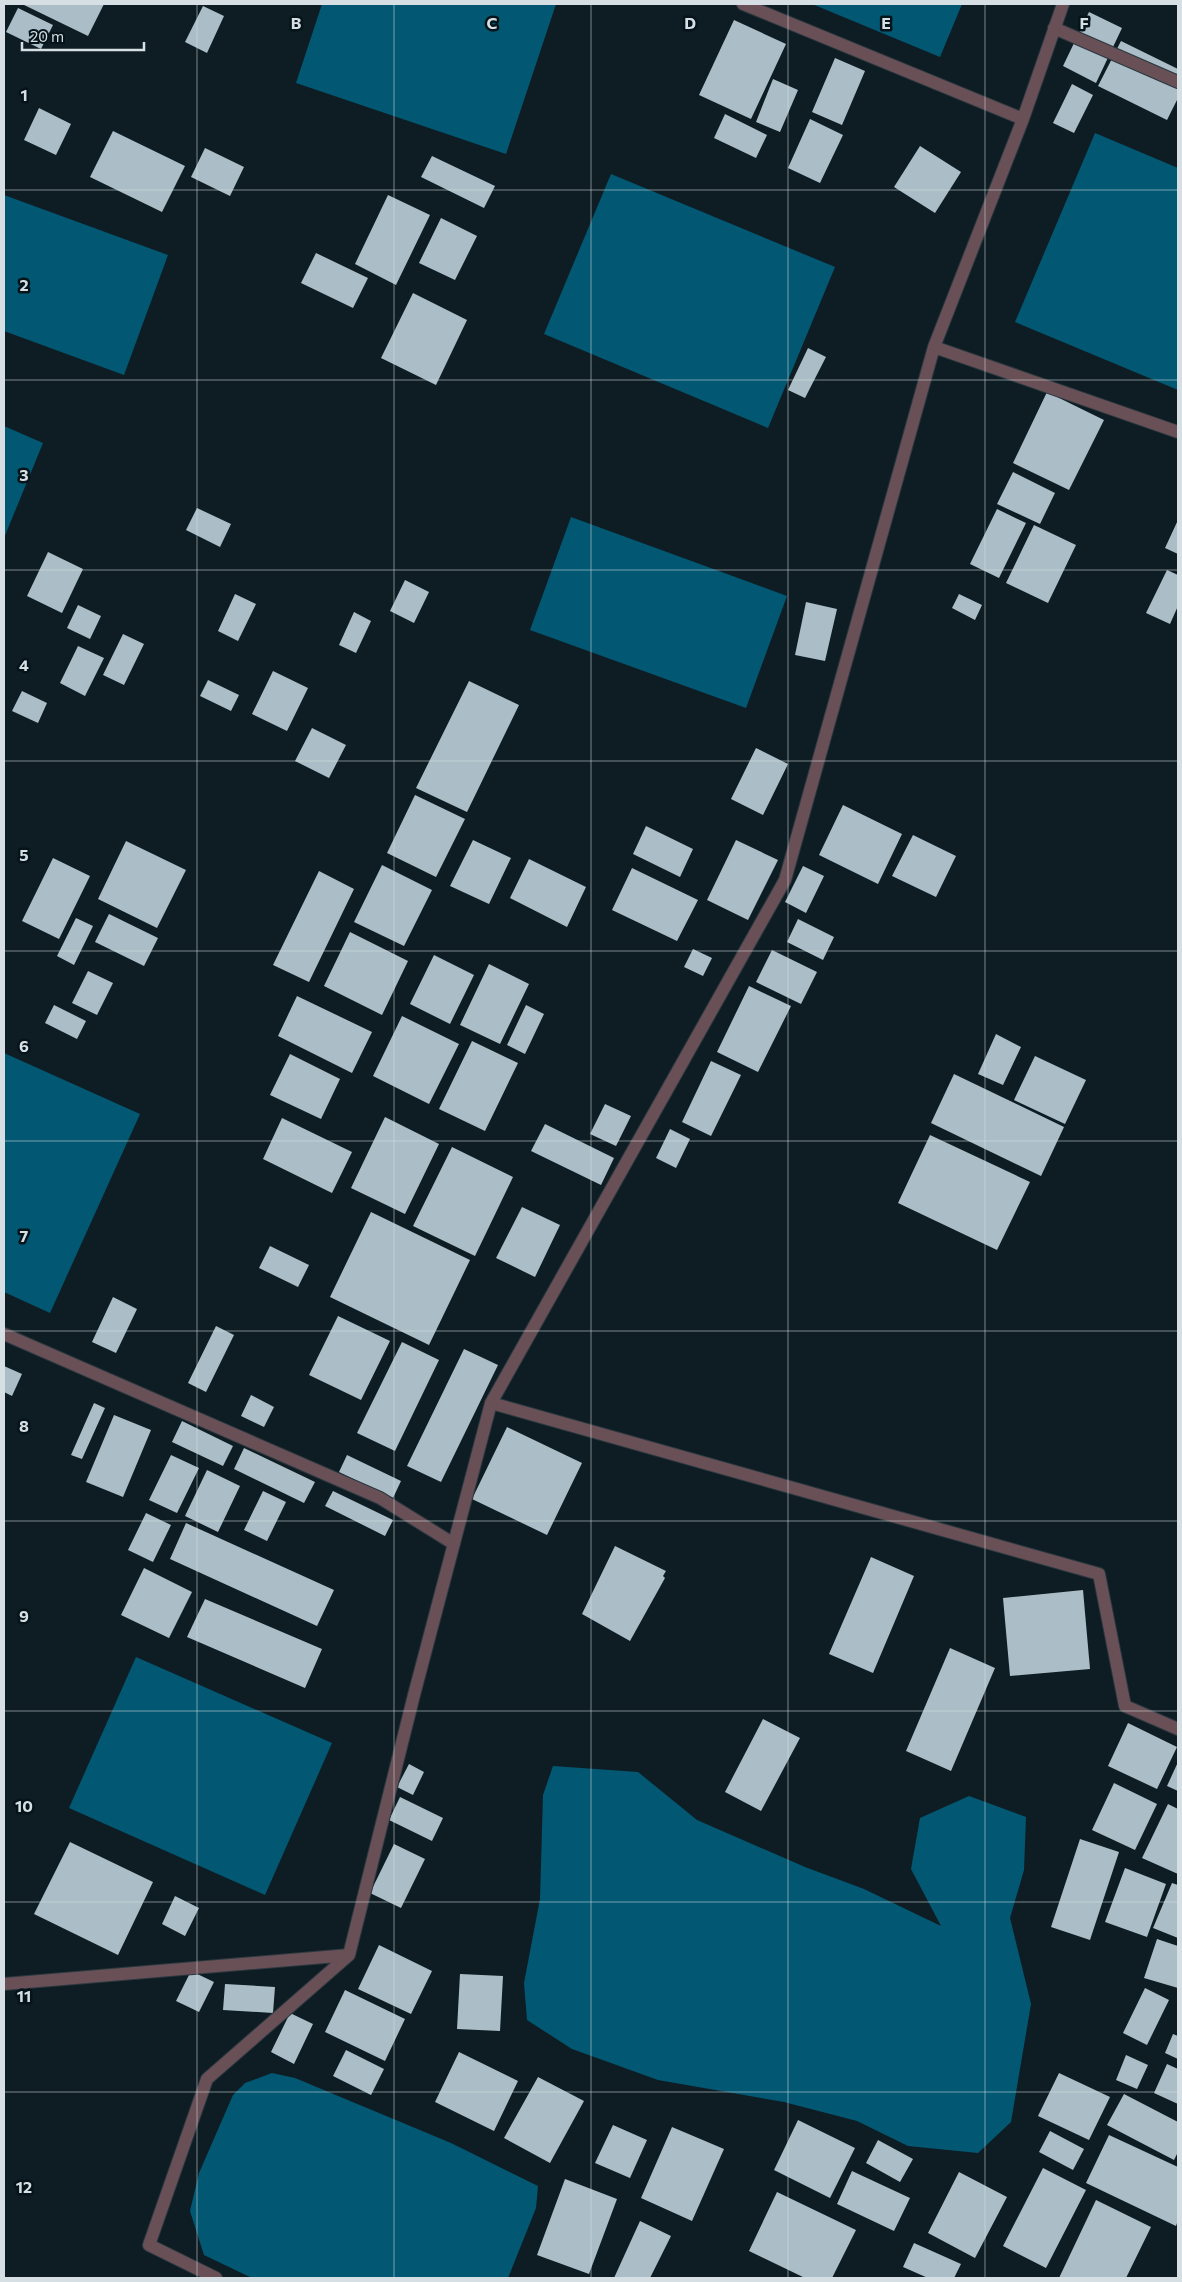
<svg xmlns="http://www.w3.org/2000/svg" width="1182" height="2282" font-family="Commissioner,sans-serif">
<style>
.water{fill:#025873}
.building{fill:#abbec7}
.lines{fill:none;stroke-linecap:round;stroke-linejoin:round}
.minor-casing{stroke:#2a383f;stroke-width:14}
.minor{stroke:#694f56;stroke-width:12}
.grid{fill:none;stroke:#d5dfe4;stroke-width:1;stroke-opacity:0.55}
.grid-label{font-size:16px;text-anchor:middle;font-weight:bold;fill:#d5dfe4;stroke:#05141a;stroke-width:5;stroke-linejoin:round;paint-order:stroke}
</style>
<rect width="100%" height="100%" fill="#0e1d24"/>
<path class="water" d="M 322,4 L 556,4 L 506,154 L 296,83 Z
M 812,4 L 962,4 L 940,57 Z
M 1095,133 L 1178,168 L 1178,390 L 1015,322 Z
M 611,174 L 835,267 L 768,428 L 544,334 Z
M 4,195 L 168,255 L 124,375 L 4,331 Z
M 4,426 L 43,443 L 4,538 Z
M 571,517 L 787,596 L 746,708 L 530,630 Z
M 4,1053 L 140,1114 L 50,1313 L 4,1292 Z
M 136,1657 L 332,1743 L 265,1895 L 69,1808 Z
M 553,1766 L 638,1772 L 697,1820 L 805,1867 L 864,1889 L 941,1926 L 911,1869 L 920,1818 L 969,1796 L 1026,1817 L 1024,1870 L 1010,1918 L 1031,2004 L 1011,2122 L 978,2153 L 908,2146 L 857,2121 L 784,2102 L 658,2080 L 572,2049 L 527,2020 L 524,1983 L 540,1899 L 543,1795 Z
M 272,2073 L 295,2078 L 451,2143 L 538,2186 L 536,2208 L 508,2278 L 252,2278 L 204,2255 L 190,2211 L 199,2173 L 233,2095 L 245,2083 Z"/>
<path class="building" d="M 22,4 L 104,4 L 88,36 Z
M 203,6 L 224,16 L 207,53 L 185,42 Z
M 18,8 L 53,25 L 41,49 L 6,32 Z
M 1089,12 L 1122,28 L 1096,83 L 1063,66 Z
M 734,20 L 786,44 L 751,119 L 699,95 Z
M 1121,41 L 1178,69 L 1178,98 L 1167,120 L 1098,86 Z
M 835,58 L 865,71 L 842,125 L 812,112 Z
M 773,79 L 798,90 L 780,132 L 756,122 Z
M 1072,84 L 1093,95 L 1074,133 L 1053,123 Z
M 39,108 L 71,124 L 56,155 L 24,140 Z
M 725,114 L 767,135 L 756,158 L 714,138 Z
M 810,119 L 843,135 L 820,183 L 788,168 Z
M 113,131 L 185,166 L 162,212 L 90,177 Z
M 920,146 L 961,172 L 935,213 L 894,187 Z
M 205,148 L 244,167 L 230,196 L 191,177 Z
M 432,156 L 495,186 L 484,208 L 421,177 Z
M 388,195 L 430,215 L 396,285 L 355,264 Z
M 441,218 L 477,236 L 455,280 L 419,263 Z
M 316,253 L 368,278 L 353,308 L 301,283 Z
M 413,293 L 467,320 L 436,385 L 381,358 Z
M 808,348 L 826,357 L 805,398 L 788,390 Z
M 1047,392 L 1104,420 L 1069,490 L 1013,463 Z
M 1013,472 L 1055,493 L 1040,524 L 997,504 Z
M 197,508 L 231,524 L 220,547 L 186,530 Z
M 997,509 L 1026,523 L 999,578 L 970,564 Z
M 1178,520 L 1178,554 L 1165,548 Z
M 1034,525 L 1076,545 L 1048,603 L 1006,583 Z
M 48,552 L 83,569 L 62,613 L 27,596 Z
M 1167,570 L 1178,575 L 1178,606 L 1170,624 L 1146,613 Z
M 405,580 L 429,592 L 414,623 L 390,611 Z
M 235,594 L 256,604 L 238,641 L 218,631 Z
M 959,594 L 982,605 L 975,620 L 952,608 Z
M 806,602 L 837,609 L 825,661 L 795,655 Z
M 78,605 L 101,616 L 90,639 L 67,628 Z
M 354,612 L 371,621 L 356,653 L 339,645 Z
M 123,634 L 144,644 L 124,685 L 103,675 Z
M 78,646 L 104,658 L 85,696 L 60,683 Z
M 273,671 L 308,688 L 287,731 L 252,714 Z
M 208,680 L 239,695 L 231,711 L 200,696 Z
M 469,681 L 519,705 L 467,812 L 416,788 Z
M 22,691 L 47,703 L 38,723 L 12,711 Z
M 312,728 L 346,745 L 329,778 L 295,761 Z
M 756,748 L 788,764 L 763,815 L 731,799 Z
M 415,795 L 465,819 L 436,877 L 387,853 Z
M 843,805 L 902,834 L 878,884 L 819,855 Z
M 646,826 L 693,849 L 680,877 L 633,854 Z
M 913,835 L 956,856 L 936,897 L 892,876 Z
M 473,840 L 511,858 L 489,904 L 450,886 Z
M 736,840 L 778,860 L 748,920 L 707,900 Z
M 126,841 L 186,870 L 157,928 L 98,899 Z
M 53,858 L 90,876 L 59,939 L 22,921 Z
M 529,859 L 586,887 L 567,927 L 510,898 Z
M 382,865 L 432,890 L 404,946 L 354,922 Z
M 803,866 L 824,876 L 806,913 L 785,902 Z
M 632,868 L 698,900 L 677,941 L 612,910 Z
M 319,871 L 354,889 L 309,982 L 273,965 Z
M 109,914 L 158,938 L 144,966 L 95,942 Z
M 76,918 L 93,926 L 74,965 L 57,956 Z
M 798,919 L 834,937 L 823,960 L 787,942 Z
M 350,932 L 408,961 L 382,1015 L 324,986 Z
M 693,949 L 712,958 L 703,976 L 684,967 Z
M 772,950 L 817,972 L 801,1004 L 756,982 Z
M 434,955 L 474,975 L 450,1024 L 410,1004 Z
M 489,964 L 529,984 L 500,1044 L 460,1025 Z
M 88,971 L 113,983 L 97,1015 L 72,1003 Z
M 749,986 L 791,1006 L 758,1072 L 717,1052 Z
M 297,996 L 372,1032 L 352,1073 L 278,1036 Z
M 54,1005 L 86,1021 L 77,1039 L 45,1023 Z
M 526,1005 L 544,1014 L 525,1054 L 507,1045 Z
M 402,1016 L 459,1044 L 429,1104 L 373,1076 Z
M 996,1034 L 1021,1047 L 1003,1085 L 978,1074 Z
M 472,1041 L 518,1063 L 485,1131 L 439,1109 Z
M 290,1054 L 340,1079 L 321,1119 L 270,1095 Z
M 1035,1056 L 1086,1080 L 1065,1124 L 1014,1100 Z
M 711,1061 L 741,1075 L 711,1136 L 682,1122 Z
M 954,1074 L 1064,1127 L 1041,1176 L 931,1123 Z
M 605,1104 L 631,1116 L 616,1146 L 590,1134 Z
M 385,1117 L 439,1144 L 405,1214 L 351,1188 Z
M 282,1118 L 352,1152 L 332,1193 L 263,1159 Z
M 545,1124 L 614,1158 L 601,1185 L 531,1151 Z
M 670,1129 L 690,1139 L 676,1168 L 656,1158 Z
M 930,1135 L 1030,1182 L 997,1250 L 898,1203 Z
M 452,1147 L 513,1177 L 475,1256 L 413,1226 Z
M 522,1207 L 560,1225 L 535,1277 L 496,1258 Z
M 371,1212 L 470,1260 L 429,1345 L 330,1297 Z
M 270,1246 L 309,1265 L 298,1287 L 259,1268 Z
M 113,1297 L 137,1309 L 116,1353 L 92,1342 Z
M 338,1316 L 390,1341 L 361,1400 L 309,1375 Z
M 216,1326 L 234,1335 L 206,1392 L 188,1383 Z
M 402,1342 L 439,1360 L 395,1451 L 357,1433 Z
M 464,1349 L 498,1365 L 441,1482 L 407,1466 Z
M 4,1366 L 22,1374 L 12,1396 L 4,1392 Z
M 251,1395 L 274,1407 L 264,1427 L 241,1416 Z
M 94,1403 L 105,1408 L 82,1459 L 71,1455 Z
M 114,1415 L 151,1430 L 123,1497 L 86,1482 Z
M 182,1421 L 233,1446 L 223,1466 L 172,1442 Z
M 507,1427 L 582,1463 L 547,1535 L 472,1499 Z
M 244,1448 L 315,1482 L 304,1503 L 234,1469 Z
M 171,1455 L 199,1468 L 177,1513 L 149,1500 Z
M 347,1455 L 401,1481 L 393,1498 L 339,1472 Z
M 207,1470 L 240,1486 L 218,1532 L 185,1516 Z
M 263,1491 L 286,1502 L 267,1541 L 244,1530 Z
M 333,1491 L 393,1520 L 385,1536 L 325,1506 Z
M 146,1513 L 171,1525 L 153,1562 L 128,1550 Z
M 186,1523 L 334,1590 L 317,1626 L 170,1559 Z
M 615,1546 L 666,1571 L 663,1576 L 665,1578 L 630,1641 L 582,1614 Z
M 871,1557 L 914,1576 L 873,1673 L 829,1654 Z
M 144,1568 L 192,1592 L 169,1638 L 121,1615 Z
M 1083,1590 L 1090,1669 L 1010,1676 L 1003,1598 Z
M 205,1599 L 322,1649 L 305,1688 L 187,1637 Z
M 950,1648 L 995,1668 L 951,1771 L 906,1751 Z
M 763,1719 L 800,1738 L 761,1811 L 725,1792 Z
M 1128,1723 L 1177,1747 L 1157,1789 L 1108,1766 Z
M 1178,1762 L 1178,1791 L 1167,1786 Z
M 409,1764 L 424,1772 L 413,1795 L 397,1787 Z
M 1114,1783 L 1157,1804 L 1135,1850 L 1092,1830 Z
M 400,1797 L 443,1818 L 432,1841 L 389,1820 Z
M 1168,1804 L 1178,1809 L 1178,1874 L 1142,1858 Z
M 1080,1839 L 1119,1852 L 1090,1940 L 1051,1927 Z
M 70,1842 L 153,1882 L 118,1955 L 34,1914 Z
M 394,1844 L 425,1859 L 401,1908 L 370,1893 Z
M 1125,1868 L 1166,1884 L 1147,1937 L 1105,1922 Z
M 1172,1883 L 1178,1885 L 1178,1938 L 1153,1928 Z
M 175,1896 L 199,1908 L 185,1936 L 162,1924 Z
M 1157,1939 L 1178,1946 L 1178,1988 L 1144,1978 Z
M 379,1945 L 432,1971 L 411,2014 L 358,1989 Z
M 191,1971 L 214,1982 L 199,2012 L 176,2001 Z
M 460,1974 L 503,1976 L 500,2031 L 457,2029 Z
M 225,1984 L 275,1987 L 273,2013 L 223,2010 Z
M 1145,1988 L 1169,2000 L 1147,2045 L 1123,2033 Z
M 345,1990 L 405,2019 L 385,2061 L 325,2032 Z
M 290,2013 L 313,2024 L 294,2064 L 271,2052 Z
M 1173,2034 L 1178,2036 L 1178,2059 L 1165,2053 Z
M 346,2050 L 384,2069 L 371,2095 L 333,2076 Z
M 459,2052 L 518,2081 L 494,2131 L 435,2102 Z
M 1126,2055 L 1148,2065 L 1137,2089 L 1116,2080 Z
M 1167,2064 L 1178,2069 L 1178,2104 L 1154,2093 Z
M 1059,2073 L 1110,2097 L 1089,2140 L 1038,2116 Z
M 538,2077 L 584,2101 L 550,2163 L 504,2138 Z
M 1124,2094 L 1178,2122 L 1178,2152 L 1174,2160 L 1107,2125 Z
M 798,2120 L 855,2148 L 830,2198 L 774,2170 Z
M 613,2125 L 647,2140 L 630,2178 L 595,2163 Z
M 672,2127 L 724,2149 L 692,2221 L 641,2198 Z
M 1050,2131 L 1084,2149 L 1073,2170 L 1039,2152 Z
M 1109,2135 L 1178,2167 L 1178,2220 L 1176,2226 L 1086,2183 Z
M 878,2140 L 913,2159 L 900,2182 L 866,2163 Z
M 1043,2168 L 1086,2190 L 1046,2268 L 1003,2246 Z
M 852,2171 L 910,2198 L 894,2231 L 837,2204 Z
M 959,2172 L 1007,2197 L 975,2258 L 928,2233 Z
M 565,2179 L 617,2199 L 589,2274 L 537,2255 Z
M 777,2192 L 856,2230 L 832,2278 L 805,2278 L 749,2251 Z
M 1096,2200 L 1151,2227 L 1126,2278 L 1059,2278 Z
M 640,2221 L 671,2236 L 650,2278 L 614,2278 Z
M 914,2243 L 961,2264 L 954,2278 L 928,2278 L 903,2267 Z"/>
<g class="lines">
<g class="minor-casing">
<path id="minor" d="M 743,4 L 1023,119
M 1054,28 L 1178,82
M 934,347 L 1178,432
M 4,1334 L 380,1498 L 454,1544
M 491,1403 L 1099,1574 L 1125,1706 L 1178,1729
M 4,1984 L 349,1955
M 216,2278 L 149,2245 L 207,2079 L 349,1955 L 414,1695 L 491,1403 L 785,880 L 934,347 L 1023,119 L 1063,4"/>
</g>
<use href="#minor" class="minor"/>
</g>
<path class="grid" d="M 197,4 L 197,2278M 394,4 L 394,2278M 591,4 L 591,2278M 788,4 L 788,2278M 985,4 L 985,2278M 4,190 L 1178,190M 4,380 L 1178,380M 4,570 L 1178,570M 4,761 L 1178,761M 4,951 L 1178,951M 4,1141 L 1178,1141M 4,1331 L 1178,1331M 4,1521 L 1178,1521M 4,1711 L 1178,1711M 4,1902 L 1178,1902M 4,2092 L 1178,2092"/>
<g class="grid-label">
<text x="296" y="29">B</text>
<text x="492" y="29">C</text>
<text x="690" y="29">D</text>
<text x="886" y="29">E</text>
<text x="1084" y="29">F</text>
<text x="24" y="101">1</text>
<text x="24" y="291">2</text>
<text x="24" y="481">3</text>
<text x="24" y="671">4</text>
<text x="24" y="861">5</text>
<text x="24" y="1052">6</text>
<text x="24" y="1242">7</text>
<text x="24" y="1432">8</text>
<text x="24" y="1622">9</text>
<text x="24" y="1812">10</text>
<text x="24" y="2002">11</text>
<text x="24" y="2193">12</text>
</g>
<rect width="1182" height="2282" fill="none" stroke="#d5dfe4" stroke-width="10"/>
<path d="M22 42v8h122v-8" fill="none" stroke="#d5dfe4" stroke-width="2.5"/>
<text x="30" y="42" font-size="15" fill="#d5dfe4" stroke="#05141a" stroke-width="4" paint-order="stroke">20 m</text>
</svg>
